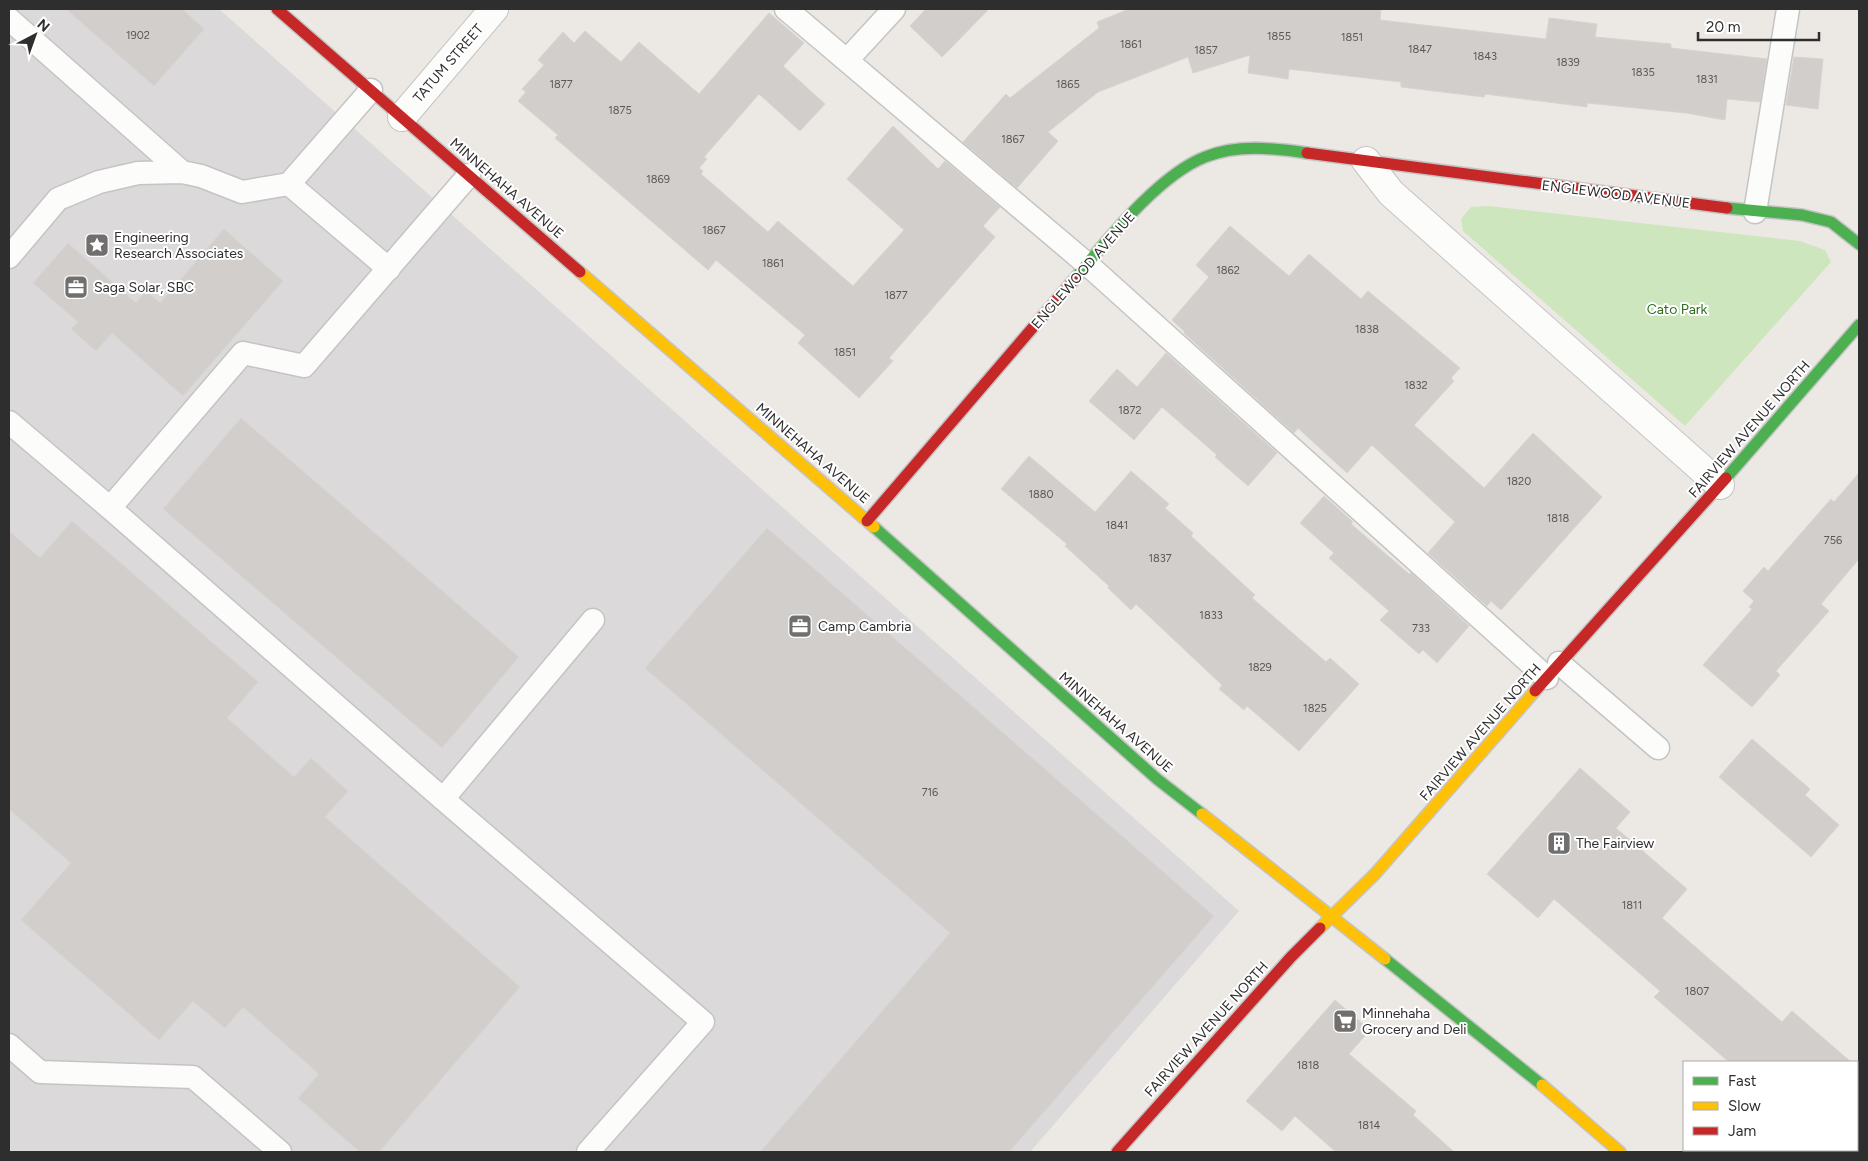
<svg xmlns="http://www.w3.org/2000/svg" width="1868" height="1161" font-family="Figtree,sans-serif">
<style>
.industrial{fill:#dcd9db}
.green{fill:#cee6be}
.building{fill:#d1cecb;stroke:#d7d4d0}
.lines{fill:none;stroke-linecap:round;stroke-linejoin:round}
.lane-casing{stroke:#c5c4c5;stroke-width:25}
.street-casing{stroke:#c5c4c5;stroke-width:30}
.fast-casing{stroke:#c5c4c5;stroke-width:14}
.slow-casing{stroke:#c5c4c5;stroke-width:14}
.jam-casing{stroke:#c5c4c5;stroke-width:14}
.lane{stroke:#fcfcfb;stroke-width:22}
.street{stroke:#fcfcfb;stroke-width:28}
.fast{stroke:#4caf50;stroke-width:11}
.slow{stroke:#ffc107;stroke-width:11}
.jam{stroke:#c62828;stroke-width:11}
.labels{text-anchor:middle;stroke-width:4;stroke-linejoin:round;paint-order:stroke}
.number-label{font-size:11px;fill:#585857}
.street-label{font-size:14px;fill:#2e2e2e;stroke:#fff}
.poi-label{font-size:14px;fill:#2e2e2e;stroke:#fff;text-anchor:start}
.park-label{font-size:14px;fill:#2c6e1b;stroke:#fff}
</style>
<rect width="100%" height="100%" fill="#ece8e4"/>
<path class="industrial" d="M 9,9 L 219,9 L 1239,911 L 1030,1152 L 9,1152 Z"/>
<path class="green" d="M 1489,206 L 1800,241 L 1825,250 L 1831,262 L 1685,426 L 1463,231 L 1461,219 L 1471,207 Z"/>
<path class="building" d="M 66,9 L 182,9 L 204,29 L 154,86 Z
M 926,9 L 989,9 L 942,57 L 910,26 Z
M 1129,9 L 1381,9 L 1380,20 L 1546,39 L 1549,18 L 1597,24 L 1595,37 L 1671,44 L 1671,48 L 1767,59 L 1760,102 L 1727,99 L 1725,120 L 1686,113 L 1587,103 L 1587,107 L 1485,94 L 1484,97 L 1401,87 L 1401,82 L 1289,69 L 1288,79 L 1248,73 L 1250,55 L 1193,73 L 1188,57 L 1098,92 L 1048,132 L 1058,141 L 1017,188 L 963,142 L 1006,94 L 1010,98 L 1099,28 L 1097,22 Z
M 769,13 L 804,43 L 783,66 L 825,104 L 800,131 L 759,94 L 704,157 L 707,159 L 699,168 L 703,171 L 701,174 L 768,232 L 778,221 L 853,286 L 904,230 L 847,179 L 893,126 L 938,169 L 945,161 L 1000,207 L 983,226 L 995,237 L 889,358 L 893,361 L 859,398 L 798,343 L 805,335 L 716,260 L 708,270 L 555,138 L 558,135 L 518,101 L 526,92 L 522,89 L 544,65 L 538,60 L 563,32 L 574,43 L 585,31 L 621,62 L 639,42 L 699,94 Z
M 1794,57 L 1823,59 L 1818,109 L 1786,105 Z
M 1230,226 L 1289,276 L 1309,254 L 1361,299 L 1368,291 L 1460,368 L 1451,378 L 1454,381 L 1414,425 L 1484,488 L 1533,433 L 1602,497 L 1501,610 L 1491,601 L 1487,606 L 1428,553 L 1455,522 L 1372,445 L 1347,473 L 1298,428 L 1294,433 L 1184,333 L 1185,332 L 1172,320 L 1209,277 L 1196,265 Z
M 224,229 L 283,281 L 183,396 L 112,333 L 96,351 L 71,329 L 78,322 L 33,283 L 68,243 L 136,303 L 146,291 L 160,303 Z
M 1166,353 L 1277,453 L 1248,486 L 1215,457 L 1217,455 L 1162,407 L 1134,440 L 1089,401 L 1117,369 L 1137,387 Z
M 241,418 L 519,657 L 442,748 L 163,509 Z
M 1029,456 L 1095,512 L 1131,471 L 1169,504 L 1165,508 L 1193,533 L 1191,536 L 1255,595 L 1252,598 L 1326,662 L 1330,658 L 1359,684 L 1299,751 L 1247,706 L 1244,710 L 1219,689 L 1222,685 L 1136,604 L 1131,610 L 1108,588 L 1109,586 L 1065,546 L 1067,544 L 1001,489 Z
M 1859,473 L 1859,559 L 1821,604 L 1829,611 L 1776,671 L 1780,675 L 1752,707 L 1703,665 L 1752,609 L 1749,607 L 1754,601 L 1743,591 L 1764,567 L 1768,571 L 1831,499 L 1834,502 Z
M 1324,496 L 1353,522 L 1351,524 L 1409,574 L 1411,573 L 1469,626 L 1437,663 L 1423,650 L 1419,654 L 1380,620 L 1389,611 L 1329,558 L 1334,553 L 1300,523 Z
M 72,521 L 258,682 L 227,718 L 294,777 L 311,758 L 348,791 L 325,817 L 520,987 L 379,1152 L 360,1152 L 298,1098 L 319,1074 L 243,1007 L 225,1028 L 193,1001 L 159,1040 L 21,920 L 71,863 L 9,809 L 9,531 L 40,558 Z
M 767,528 L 1214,916 L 1009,1152 L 760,1152 L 950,933 L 645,668 Z
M 1752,739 L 1810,789 L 1805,795 L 1839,825 L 1811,857 L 1719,777 Z
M 1580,768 L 1630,812 L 1616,828 L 1687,889 L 1662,918 L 1782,1022 L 1792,1011 L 1851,1062 L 1729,1062 L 1654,997 L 1660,991 L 1554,899 L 1538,918 L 1487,874 Z
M 1335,1000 L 1370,1030 L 1349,1054 L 1416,1111 L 1413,1115 L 1454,1152 L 1336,1152 L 1295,1116 L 1282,1131 L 1246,1101 Z"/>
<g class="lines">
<g class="lane-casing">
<path id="lane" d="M 786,9 L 1087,264 L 1547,678
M 9,19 L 182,172
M 848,59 L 894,9
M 371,90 L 289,184 L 389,269
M 1755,212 L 1788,9
M 9,257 L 58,199 L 99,182 L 138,173 L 182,172 L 201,176 L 242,192 L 289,184
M 9,422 L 110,508
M 1559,663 L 1658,748
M 443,799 L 110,508 L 243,353 L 304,366 L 469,175
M 9,1045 L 40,1072 L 193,1077 L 280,1152
M 1857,1090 L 1859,1087
M 588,1152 L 703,1022 L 443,799 L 593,620
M 1801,1152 L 1804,1150"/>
</g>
<g class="street-casing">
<path id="street" d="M 402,117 L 494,9
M 1366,161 L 1391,193 L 1720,485"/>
</g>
<g class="fast-casing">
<path id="fast" d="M 1727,208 L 1802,215 L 1831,222 L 1859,244
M 1077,276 C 1109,238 1159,175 1205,157 C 1237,144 1274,148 1307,153
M 1726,478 L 1859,325
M 874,527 L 1157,779 L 1202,814
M 1385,959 L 1542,1085"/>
</g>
<g class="slow-casing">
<path id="slow" d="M 580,272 L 874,527
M 1202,814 L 1385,959
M 1320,928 L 1375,874 L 1535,691
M 1542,1085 L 1620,1152"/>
</g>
<g class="jam-casing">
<path id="jam" d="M 277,9 L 580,272
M 1307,153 L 1727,208
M 867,521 L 1077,276
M 1535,691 L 1726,478
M 1117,1152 L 1291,957 L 1320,928"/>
</g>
<use href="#lane" class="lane"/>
<use href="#street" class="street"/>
<use href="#fast" class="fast"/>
<use href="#slow" class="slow"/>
<use href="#jam" class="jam"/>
</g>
<defs>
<g id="sight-square" transform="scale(1.25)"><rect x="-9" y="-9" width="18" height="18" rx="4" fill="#706f6e" stroke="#fff"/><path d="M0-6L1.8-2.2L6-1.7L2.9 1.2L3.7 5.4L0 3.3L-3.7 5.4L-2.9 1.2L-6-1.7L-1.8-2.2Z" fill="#fff"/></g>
<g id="office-square" transform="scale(1.25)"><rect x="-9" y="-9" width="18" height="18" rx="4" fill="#706f6e" stroke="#fff"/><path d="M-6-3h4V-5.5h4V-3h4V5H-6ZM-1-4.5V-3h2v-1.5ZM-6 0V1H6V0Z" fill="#fff"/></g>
<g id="building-square" transform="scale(1.25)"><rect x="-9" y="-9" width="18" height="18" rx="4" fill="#706f6e" stroke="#fff"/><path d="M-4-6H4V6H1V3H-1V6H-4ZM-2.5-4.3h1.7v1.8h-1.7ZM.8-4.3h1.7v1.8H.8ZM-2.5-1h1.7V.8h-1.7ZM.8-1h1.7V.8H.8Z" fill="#fff"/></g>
<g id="supermarket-square" transform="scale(1.25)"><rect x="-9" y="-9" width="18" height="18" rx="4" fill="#706f6e" stroke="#fff"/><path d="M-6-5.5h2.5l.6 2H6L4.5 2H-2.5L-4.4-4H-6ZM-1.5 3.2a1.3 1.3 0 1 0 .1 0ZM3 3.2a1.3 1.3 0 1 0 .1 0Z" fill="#fff"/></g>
</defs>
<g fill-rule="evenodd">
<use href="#sight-square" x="97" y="245"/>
<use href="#office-square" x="76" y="287"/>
<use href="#office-square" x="800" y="626"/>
<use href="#building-square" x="1559" y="843"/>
<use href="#supermarket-square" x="1345" y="1021"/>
</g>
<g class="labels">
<g class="number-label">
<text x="138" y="39">1902</text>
<text x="1279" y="40">1855</text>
<text x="1352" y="41">1851</text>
<text x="1131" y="48">1861</text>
<text x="1420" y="53">1847</text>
<text x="1206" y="54">1857</text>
<text x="1485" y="60">1843</text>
<text x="1568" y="66">1839</text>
<text x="1643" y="76">1835</text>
<text x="1707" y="83">1831</text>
<text x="561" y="88">1877</text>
<text x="1068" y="88">1865</text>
<text x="620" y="114">1875</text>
<text x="1013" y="143">1867</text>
<text x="658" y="183">1869</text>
<text x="714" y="234">1867</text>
<text x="773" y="267">1861</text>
<text x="1228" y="274">1862</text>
<text x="896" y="299">1877</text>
<text x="1367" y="333">1838</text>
<text x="845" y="356">1851</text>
<text x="1416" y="389">1832</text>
<text x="1130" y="414">1872</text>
<text x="1519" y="485">1820</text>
<text x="1041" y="498">1880</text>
<text x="1558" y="522">1818</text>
<text x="1117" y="529">1841</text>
<text x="1833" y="544">756</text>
<text x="1160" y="562">1837</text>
<text x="1211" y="619">1833</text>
<text x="1421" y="632">733</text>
<text x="1260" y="671">1829</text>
<text x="1315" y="712">1825</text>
<text x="930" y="796">716</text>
<text x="1632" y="909">1811</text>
<text x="1697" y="995">1807</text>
<text x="1308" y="1069">1818</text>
<text x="1369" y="1129">1814</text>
</g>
<g class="street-label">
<text transform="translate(448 63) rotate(-49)" y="5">TATUM STREET</text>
<text transform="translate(507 188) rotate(41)" y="5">MINNEHAHA AVENUE</text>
<text transform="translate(1616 194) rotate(7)" y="5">ENGLEWOOD AVENUE</text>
<text transform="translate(1083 270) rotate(-49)" y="5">ENGLEWOOD AVENUE</text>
<text transform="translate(1749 429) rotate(-49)" y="5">FAIRVIEW AVENUE NORTH</text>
<text transform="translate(813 453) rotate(41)" y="5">MINNEHAHA AVENUE</text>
<text transform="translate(1116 722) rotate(41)" y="5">MINNEHAHA AVENUE</text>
<text transform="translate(1480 732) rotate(-49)" y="5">FAIRVIEW AVENUE NORTH</text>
<text transform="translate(1206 1029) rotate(-48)" y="5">FAIRVIEW AVENUE NORTH</text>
</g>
<g class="poi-label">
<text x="114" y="242">Engineering<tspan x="114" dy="16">Research Associates</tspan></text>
<text x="94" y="292">Saga Solar, SBC</text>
<text x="818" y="631">Camp Cambria</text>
<text x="1576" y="848">The Fairview</text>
<text x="1362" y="1018">Minnehaha<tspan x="1362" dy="16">Grocery and Deli</tspan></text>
</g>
<g class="park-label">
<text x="1677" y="314">Cato Park</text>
</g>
</g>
<rect width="1868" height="1161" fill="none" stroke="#2e2e2e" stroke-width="20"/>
<rect x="1683" y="1061" width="175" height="90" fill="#ffffff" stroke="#ababab"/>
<rect x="1693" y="1077" width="25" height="8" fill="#4caf50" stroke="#ababab"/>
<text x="1728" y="1086" font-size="15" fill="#2e2e2e">Fast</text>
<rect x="1693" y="1102" width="25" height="8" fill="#ffc107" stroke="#ababab"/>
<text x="1728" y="1111" font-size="15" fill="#2e2e2e">Slow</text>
<rect x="1693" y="1127" width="25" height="8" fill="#c62828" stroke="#ababab"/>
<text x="1728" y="1136" font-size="15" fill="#2e2e2e">Jam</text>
<g transform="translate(35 35) rotate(41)" stroke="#ffffff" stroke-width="4" paint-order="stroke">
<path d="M0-4L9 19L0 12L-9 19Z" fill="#2e2e2e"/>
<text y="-8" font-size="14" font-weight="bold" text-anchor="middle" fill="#2e2e2e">N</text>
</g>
<path d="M1698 32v8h121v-8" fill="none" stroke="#2e2e2e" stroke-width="2.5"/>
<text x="1706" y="32" font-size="15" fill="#2e2e2e" stroke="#ffffff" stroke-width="4" paint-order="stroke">20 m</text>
</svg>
